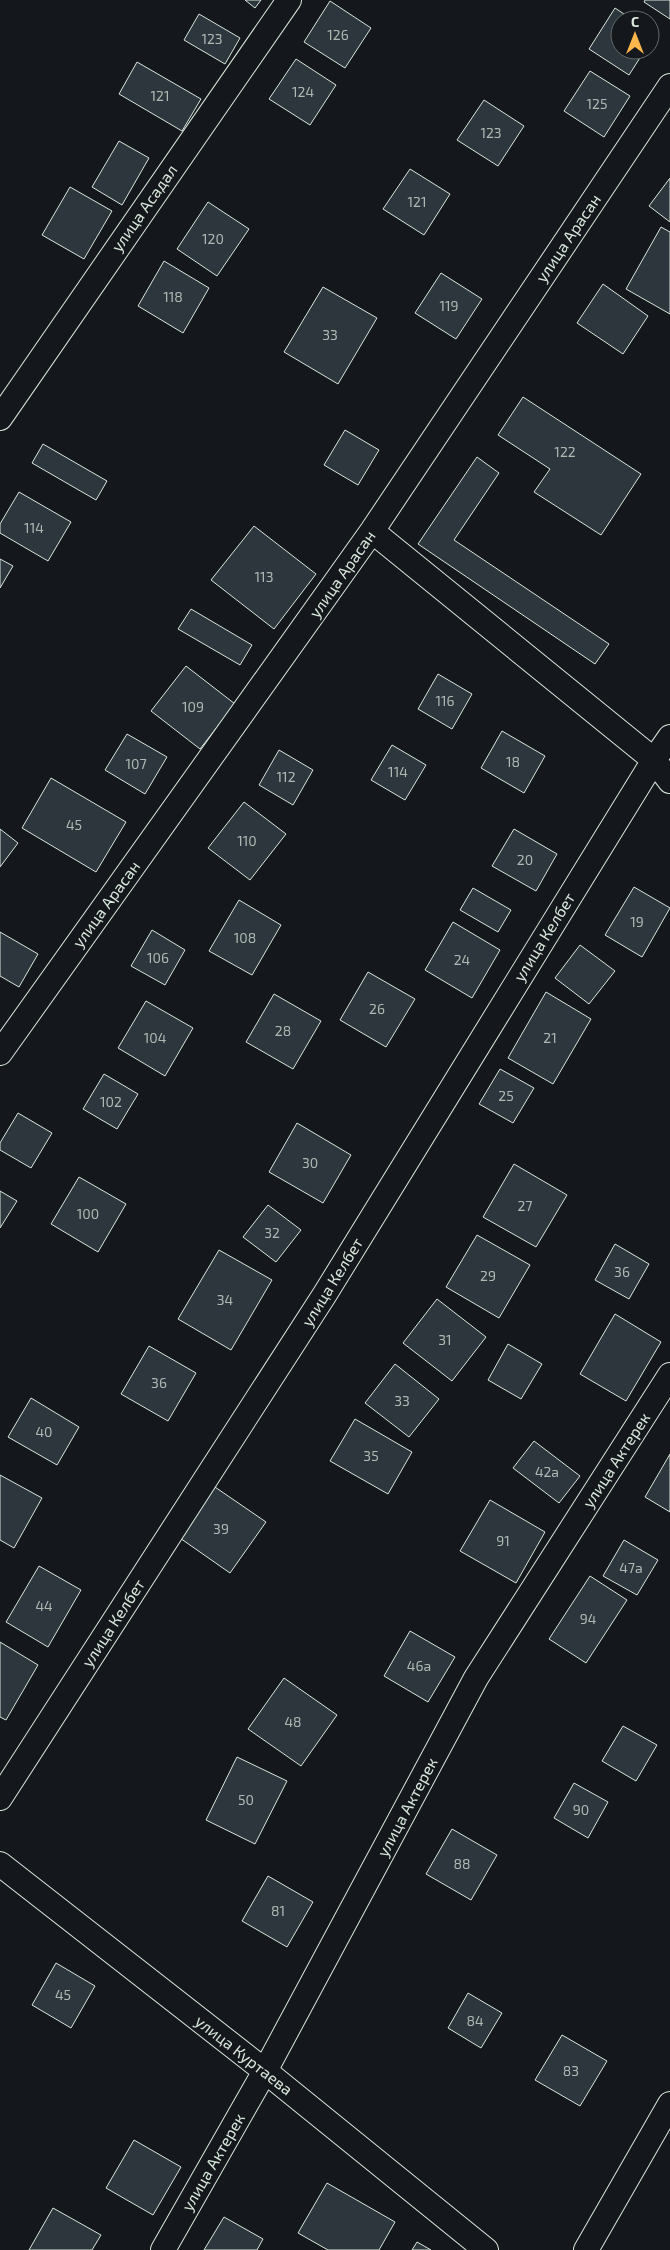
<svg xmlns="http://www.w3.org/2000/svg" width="670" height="2250" font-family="'Exo 2',sans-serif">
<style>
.building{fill:#2c363c;stroke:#d8e6dc}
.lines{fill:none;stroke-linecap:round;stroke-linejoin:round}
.minor-casing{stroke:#d8e6dc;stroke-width:26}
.minor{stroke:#14181c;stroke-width:24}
.labels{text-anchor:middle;stroke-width:4;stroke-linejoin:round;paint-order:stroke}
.number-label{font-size:14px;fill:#adbab4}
.street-label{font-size:16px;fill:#d8e6dc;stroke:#14181c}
</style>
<rect width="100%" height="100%" fill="#14181c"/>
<path class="building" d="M 245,0 L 261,0 L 255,8 Z
M 645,0 L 670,0 L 670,19 L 644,2 Z
M 330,1 L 371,28 L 345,68 L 304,42 Z
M 615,8 L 633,20 L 620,20 L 620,50 L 645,50 L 629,75 L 589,49 Z
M 199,14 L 240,38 L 225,64 L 184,40 Z
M 296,59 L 336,85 L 310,125 L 269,99 Z
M 137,62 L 201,99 L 182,131 L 119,94 Z
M 590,71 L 630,96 L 604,137 L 564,111 Z
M 484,100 L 524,126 L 498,166 L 457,140 Z
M 119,141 L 149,158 L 122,205 L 92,187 Z
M 410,169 L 450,194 L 424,235 L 383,209 Z
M 670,178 L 670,222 L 649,206 Z
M 70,187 L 112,211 L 84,259 L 42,235 Z
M 208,202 L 249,229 L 217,276 L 177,249 Z
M 661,227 L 670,232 L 670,314 L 626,289 Z
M 164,261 L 209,288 L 183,333 L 138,306 Z
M 441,273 L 482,299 L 456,339 L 415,313 Z
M 603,284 L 648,316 L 623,354 L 577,323 Z
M 323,287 L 377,318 L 338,384 L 284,352 Z
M 523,397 L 641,474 L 601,535 L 534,492 L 550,469 L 498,435 Z
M 345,430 L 379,450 L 358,485 L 324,465 Z
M 43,444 L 107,481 L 96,500 L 32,463 Z
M 477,457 L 499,473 L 454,540 L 609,644 L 595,664 L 418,544 Z
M 19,492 L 71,522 L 48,561 L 0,533 L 0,524 Z
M 254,526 L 316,574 L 274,629 L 211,580 Z
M 0,559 L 13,566 L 0,588 Z
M 191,609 L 252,645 L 240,665 L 178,629 Z
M 186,666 L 235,704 L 200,749 L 151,711 Z
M 438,674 L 472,694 L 452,729 L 418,709 Z
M 502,731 L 545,756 L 524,793 L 481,768 Z
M 127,734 L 167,757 L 145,794 L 105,770 Z
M 392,745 L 426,765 L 405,800 L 371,780 Z
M 279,750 L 313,770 L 293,805 L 259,785 Z
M 51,778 L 126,822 L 96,872 L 22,828 Z
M 244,802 L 286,834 L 250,880 L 208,848 Z
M 0,829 L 18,843 L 0,867 Z
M 514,829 L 557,854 L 536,891 L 492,866 Z
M 634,887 L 670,908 L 642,957 L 605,935 Z
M 473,888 L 511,910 L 498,932 L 460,910 Z
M 239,900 L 281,925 L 252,975 L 209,951 Z
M 453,922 L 500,950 L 472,998 L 425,970 Z
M 152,930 L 185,950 L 165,985 L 131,966 Z
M 0,932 L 38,954 L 19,987 L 0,976 Z
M 580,945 L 615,971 L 589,1004 L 555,978 Z
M 368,972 L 415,999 L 386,1047 L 340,1020 Z
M 546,992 L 591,1019 L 553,1084 L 508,1058 Z
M 274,994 L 321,1021 L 293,1069 L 246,1042 Z
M 146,1001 L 193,1028 L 165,1076 L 118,1048 Z
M 500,1069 L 534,1088 L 513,1123 L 479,1104 Z
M 104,1074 L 138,1094 L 117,1129 L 83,1109 Z
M 18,1113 L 52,1133 L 31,1168 L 0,1150 L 0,1143 Z
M 297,1123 L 351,1155 L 323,1203 L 269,1172 Z
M 514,1164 L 567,1195 L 536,1247 L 483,1217 Z
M 79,1177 L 126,1204 L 98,1252 L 51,1224 Z
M 0,1191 L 17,1201 L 0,1228 Z
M 268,1205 L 301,1230 L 276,1262 L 243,1237 Z
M 477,1235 L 530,1265 L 499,1318 L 446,1287 Z
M 615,1244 L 649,1264 L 629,1299 L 595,1280 Z
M 219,1250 L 272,1280 L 231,1350 L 178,1319 Z
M 437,1299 L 486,1337 L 452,1381 L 403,1343 Z
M 615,1314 L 661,1342 L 626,1401 L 580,1374 Z
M 508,1344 L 542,1364 L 521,1399 L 488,1380 Z
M 149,1346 L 196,1373 L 168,1421 L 121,1394 Z
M 395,1364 L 439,1399 L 409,1437 L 365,1403 Z
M 31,1398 L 79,1427 L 57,1465 L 8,1437 Z
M 355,1419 L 412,1452 L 388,1494 L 330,1461 Z
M 534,1441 L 580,1476 L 559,1503 L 513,1468 Z
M 670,1454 L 670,1512 L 645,1497 Z
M 0,1475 L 42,1498 L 14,1548 L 0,1540 Z
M 212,1485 L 266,1522 L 230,1573 L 177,1536 Z
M 490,1500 L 545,1532 L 516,1583 L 460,1551 Z
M 624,1540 L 658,1560 L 637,1595 L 603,1576 Z
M 39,1566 L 81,1590 L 48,1647 L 6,1622 Z
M 590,1576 L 627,1600 L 586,1663 L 549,1639 Z
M 410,1631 L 455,1657 L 428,1702 L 384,1676 Z
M 0,1642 L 38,1665 L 6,1720 L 0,1717 Z
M 284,1678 L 337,1715 L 301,1766 L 248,1729 Z
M 623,1726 L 657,1745 L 636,1781 L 602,1761 Z
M 237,1757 L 287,1781 L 255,1844 L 206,1820 Z
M 574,1783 L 608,1802 L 588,1838 L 554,1818 Z
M 452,1829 L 497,1855 L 471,1900 L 426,1874 Z
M 268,1876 L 313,1902 L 287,1947 L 242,1921 Z
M 56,1963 L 95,1986 L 71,2028 L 32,2005 Z
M 468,1993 L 502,2013 L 481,2048 L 448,2028 Z
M 562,2035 L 607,2061 L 580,2106 L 535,2080 Z
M 134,2140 L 181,2167 L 153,2215 L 106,2188 Z
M 327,2183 L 395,2222 L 379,2250 L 328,2250 L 298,2233 Z
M 53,2208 L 101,2235 L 92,2250 L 29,2250 Z
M 224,2217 L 263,2239 L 257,2250 L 204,2250 Z
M 417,2242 L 431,2250 L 412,2250 Z"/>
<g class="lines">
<g class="minor-casing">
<path id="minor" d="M 0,418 L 289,0
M 372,531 L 654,760 L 670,781
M 0,1053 L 372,531 L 670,86
M 0,1798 L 325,1294 L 654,760 L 670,737
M 0,1864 L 265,2071 L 486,2250
M 163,2250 L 265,2071 L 476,1678 L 670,1375
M 586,2250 L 670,2104"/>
</g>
<use href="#minor" class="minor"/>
</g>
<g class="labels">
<g class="number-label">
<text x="338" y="40">126</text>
<text x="212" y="44">123</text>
<text x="303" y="97">124</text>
<text x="160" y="101">121</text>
<text x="597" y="109">125</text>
<text x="491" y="138">123</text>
<text x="417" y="207">121</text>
<text x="213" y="244">120</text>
<text x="173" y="302">118</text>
<text x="449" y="311">119</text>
<text x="330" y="340">33</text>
<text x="565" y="457">122</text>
<text x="34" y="533">114</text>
<text x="264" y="582">113</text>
<text x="445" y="706">116</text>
<text x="193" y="712">109</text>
<text x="513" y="767">18</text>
<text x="136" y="769">107</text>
<text x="398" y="777">114</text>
<text x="286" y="782">112</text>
<text x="74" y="830">45</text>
<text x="247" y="846">110</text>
<text x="525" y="865">20</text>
<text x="637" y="927">19</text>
<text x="245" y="943">108</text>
<text x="158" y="963">106</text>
<text x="462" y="965">24</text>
<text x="377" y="1014">26</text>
<text x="283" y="1036">28</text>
<text x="155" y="1043">104</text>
<text x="550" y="1043">21</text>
<text x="506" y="1101">25</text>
<text x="111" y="1107">102</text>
<text x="310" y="1168">30</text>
<text x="525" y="1211">27</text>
<text x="88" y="1219">100</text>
<text x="272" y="1238">32</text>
<text x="622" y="1277">36</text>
<text x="488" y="1281">29</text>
<text x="225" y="1305">34</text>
<text x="445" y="1345">31</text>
<text x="159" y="1388">36</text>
<text x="402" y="1406">33</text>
<text x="44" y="1437">40</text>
<text x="371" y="1461">35</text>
<text x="547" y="1477">42а</text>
<text x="221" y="1534">39</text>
<text x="503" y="1546">91</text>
<text x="631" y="1573">47а</text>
<text x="44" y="1611">44</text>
<text x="588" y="1624">94</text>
<text x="419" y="1671">46а</text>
<text x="293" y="1727">48</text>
<text x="246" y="1805">50</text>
<text x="581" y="1815">90</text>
<text x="462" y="1869">88</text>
<text x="278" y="1916">81</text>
<text x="63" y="2000">45</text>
<text x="475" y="2026">84</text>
<text x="571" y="2076">83</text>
</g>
<g class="street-label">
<text transform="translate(144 208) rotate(-55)" y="6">улица Асадал</text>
<text transform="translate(568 238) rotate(-56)" y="6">улица Арасан</text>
<text transform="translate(342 574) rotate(-55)" y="6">улица Арасан</text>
<text transform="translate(106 904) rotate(-54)" y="6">улица Арасан</text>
<text transform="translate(544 937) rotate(-58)" y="6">улица Келбет</text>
<text transform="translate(332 1282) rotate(-58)" y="6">улица Келбет</text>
<text transform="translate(616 1460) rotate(-57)" y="6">улица Актерек</text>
<text transform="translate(113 1623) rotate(-57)" y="6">улица Келбет</text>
<text transform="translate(407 1807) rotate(-62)" y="6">улица Актерек</text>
<text transform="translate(244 2055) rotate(38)" y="6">улица Куртаева</text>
<text transform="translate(213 2162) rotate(-60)" y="6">улица Актерек</text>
</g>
</g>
<g transform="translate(635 35)"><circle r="24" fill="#14181c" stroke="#626a69"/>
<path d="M0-4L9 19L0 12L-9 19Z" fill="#ffb74d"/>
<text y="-8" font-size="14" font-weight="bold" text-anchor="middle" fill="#d8e6dc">С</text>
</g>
</svg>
